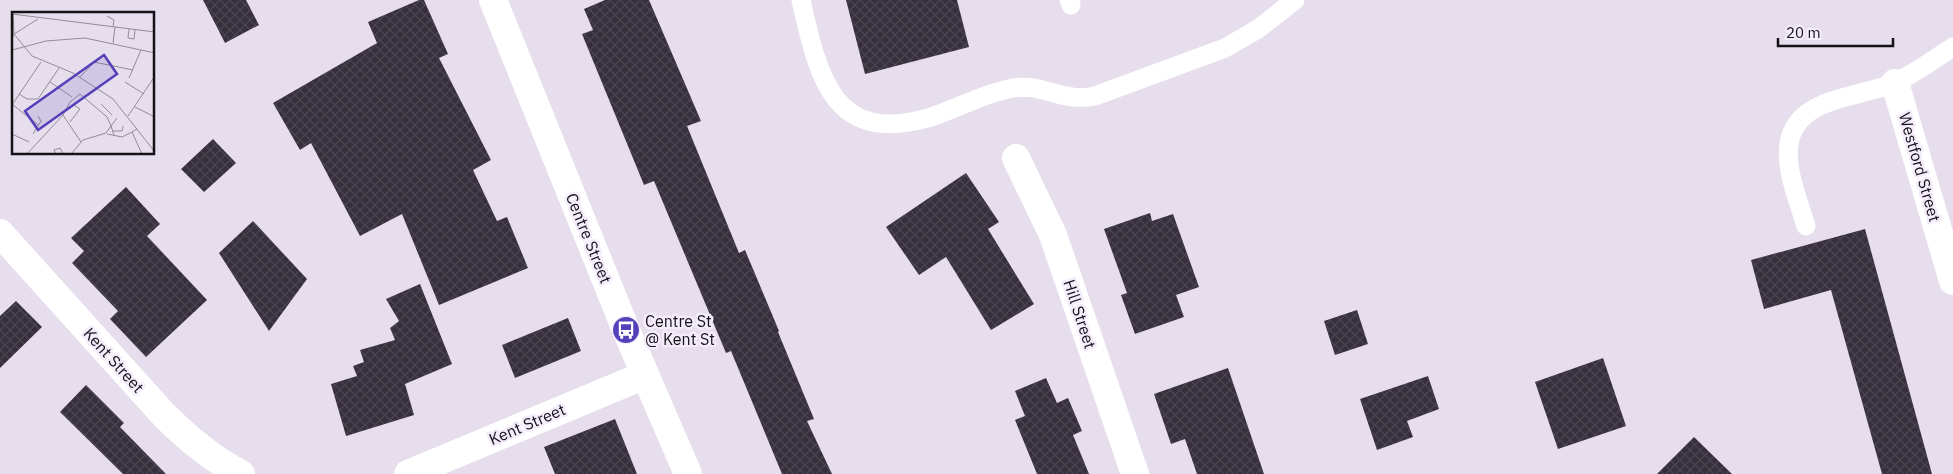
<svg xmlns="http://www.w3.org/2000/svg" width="1953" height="474" font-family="'IBM Plex Sans',sans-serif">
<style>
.building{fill:url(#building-cross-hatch)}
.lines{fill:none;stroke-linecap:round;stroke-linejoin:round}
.lane{stroke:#fff;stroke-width:19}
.street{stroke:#fff;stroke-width:28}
.secondary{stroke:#fff;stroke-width:28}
.labels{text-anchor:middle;stroke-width:5;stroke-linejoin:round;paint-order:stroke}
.street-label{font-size:16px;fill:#151217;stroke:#f4ebfb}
.poi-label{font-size:16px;fill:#151217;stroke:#f4ebfb;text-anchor:start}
.inset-road{fill:none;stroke:#938c97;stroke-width:1}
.view{fill:#5341b9;fill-opacity:0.15;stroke:#5341b9;stroke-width:2.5}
.inset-edge{fill:none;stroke:#151217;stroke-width:2.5}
</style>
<defs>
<pattern id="building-cross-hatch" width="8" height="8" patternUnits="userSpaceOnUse" patternTransform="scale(1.25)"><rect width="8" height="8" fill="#37303c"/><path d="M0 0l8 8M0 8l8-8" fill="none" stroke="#4a444f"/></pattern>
</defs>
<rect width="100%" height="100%" fill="#e7deed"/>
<path class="building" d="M 203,0 L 246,0 L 259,25 L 225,43 Z
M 419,0 L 424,0 L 448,54 L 439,58 L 491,160 L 473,170 L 497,221 L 507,217 L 528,268 L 439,305 L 402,214 L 360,236 L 311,143 L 300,150 L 273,103 L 377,43 L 368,22 Z
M 605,0 L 649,0 L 701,121 L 687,126 L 739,253 L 745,250 L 779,331 L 778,332 L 814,419 L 807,421 L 832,474 L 782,474 L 731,351 L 726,353 L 654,181 L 644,185 L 582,34 L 593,30 L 584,9 Z
M 846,0 L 957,0 L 969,47 L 865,74 Z
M 213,139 L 236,163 L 204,192 L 181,169 Z
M 966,173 L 999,222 L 988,229 L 1034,304 L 991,330 L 946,257 L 919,275 L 886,227 Z
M 126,187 L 160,224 L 147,236 L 207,300 L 146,357 L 110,319 L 118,311 L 72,263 L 84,251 L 71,238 Z
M 1150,213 L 1152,221 L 1173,214 L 1199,287 L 1176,295 L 1184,317 L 1135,334 L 1121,295 L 1127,293 L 1104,229 Z
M 253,221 L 307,279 L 269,331 L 219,253 Z
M 1865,229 L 1932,474 L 1882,474 L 1831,290 L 1764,309 L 1751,260 Z
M 420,284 L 452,364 L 405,384 L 414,415 L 346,436 L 331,384 L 357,376 L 353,366 L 364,362 L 360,350 L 395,340 L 390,328 L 399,321 L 386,299 Z
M 16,301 L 42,327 L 0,368 L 0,316 Z
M 1357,310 L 1368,344 L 1335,355 L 1324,321 Z
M 568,318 L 581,351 L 515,378 L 502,345 Z
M 1603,358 L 1626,426 L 1558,449 L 1535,382 Z
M 1228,368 L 1264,474 L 1197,474 L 1185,439 L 1171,444 L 1154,394 Z
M 1428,376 L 1439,409 L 1407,421 L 1413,437 L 1377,450 L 1360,399 Z
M 1046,378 L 1057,403 L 1068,398 L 1082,431 L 1073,435 L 1089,474 L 1037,474 L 1015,420 L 1025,416 L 1015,391 Z
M 86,385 L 124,423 L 120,427 L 166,474 L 123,474 L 60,412 Z
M 615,419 L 637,474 L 555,474 L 544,447 Z
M 1694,437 L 1732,474 L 1657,474 Z"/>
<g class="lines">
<path class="lane" d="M 801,0 C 818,75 832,147 931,117 C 958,108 985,93 1013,88 C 1042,83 1062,103 1095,96 L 1225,48 L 1258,29 L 1295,0
M 1069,0 L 1071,5
M 1806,226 C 1799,202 1785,170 1789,144 C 1796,96 1860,98 1894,83 C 1915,74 1934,59 1953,47"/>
<path class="street" d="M 1895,83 L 1953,281
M 1016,158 L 1053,235 L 1135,474
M 0,233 L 164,415 C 187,438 212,459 241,474
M 408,474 L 645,375"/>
<path class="secondary" d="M 493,0 L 626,330 L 688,474"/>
</g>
<defs>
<g id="bus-disc" transform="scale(1.4375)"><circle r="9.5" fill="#5341b9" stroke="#f4ebfb"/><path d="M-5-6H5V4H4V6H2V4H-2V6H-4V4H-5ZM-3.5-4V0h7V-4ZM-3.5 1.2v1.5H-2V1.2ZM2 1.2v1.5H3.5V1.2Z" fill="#fff"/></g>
</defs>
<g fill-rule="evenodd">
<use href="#bus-disc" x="626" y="330"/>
</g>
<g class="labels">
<g class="street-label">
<text transform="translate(1920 167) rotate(74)" y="6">Westford Street</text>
<text transform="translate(589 238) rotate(68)" y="6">Centre Street</text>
<text transform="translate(1080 314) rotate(72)" y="6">Hill Street</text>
<text transform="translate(114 360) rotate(48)" y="6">Kent Street</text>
<text transform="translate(527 424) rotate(-23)" y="6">Kent Street</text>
</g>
<g class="poi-label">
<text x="645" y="327">Centre St<tspan x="645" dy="18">@ Kent St</tspan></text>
</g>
</g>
<g transform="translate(12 12)">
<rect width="142" height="142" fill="#e7deed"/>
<path class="inset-road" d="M 0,2 L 143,20M 1,2 L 2,22 L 20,44 L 61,61 L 101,87 L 143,140M 95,4 L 102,8 L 101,15M 117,17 L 116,26 L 122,27 L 123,18M 0,27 L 2,22 L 26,7M 101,31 L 103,15M 0,38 L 34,29 L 73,26 L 143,41M 68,65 L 82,50 L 121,58M 117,66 L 129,38M 38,70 L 60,85M 113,70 L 132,82M 7,82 L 15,87 L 26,87 L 47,56M 0,92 L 26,113M 89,92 L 100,103M 0,93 L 29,50M 123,95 L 143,105M 51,103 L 69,130M 116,104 L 143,64M 58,110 L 68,97 L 62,93M 125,117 L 120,120 L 130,142M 100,119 L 110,119 L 111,114M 0,122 L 17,130M 21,122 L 29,109 L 26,104M 95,122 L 110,125 L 120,120M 102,123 L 99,114 L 105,106M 15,142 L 51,103 L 58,90 L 68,82 L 95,105 L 99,114 L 94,121 L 71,128 L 59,142M 44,142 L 42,138 L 48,136 L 51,142"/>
<path class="view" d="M 92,43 L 105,62 L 26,118 L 13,99 Z"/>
<rect width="142" height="142" class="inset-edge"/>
</g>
<path d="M1778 38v8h115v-8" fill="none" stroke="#151217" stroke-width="2.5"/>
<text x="1786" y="38" font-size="15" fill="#151217" stroke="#f4ebfb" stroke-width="4" paint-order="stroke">20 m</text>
</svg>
